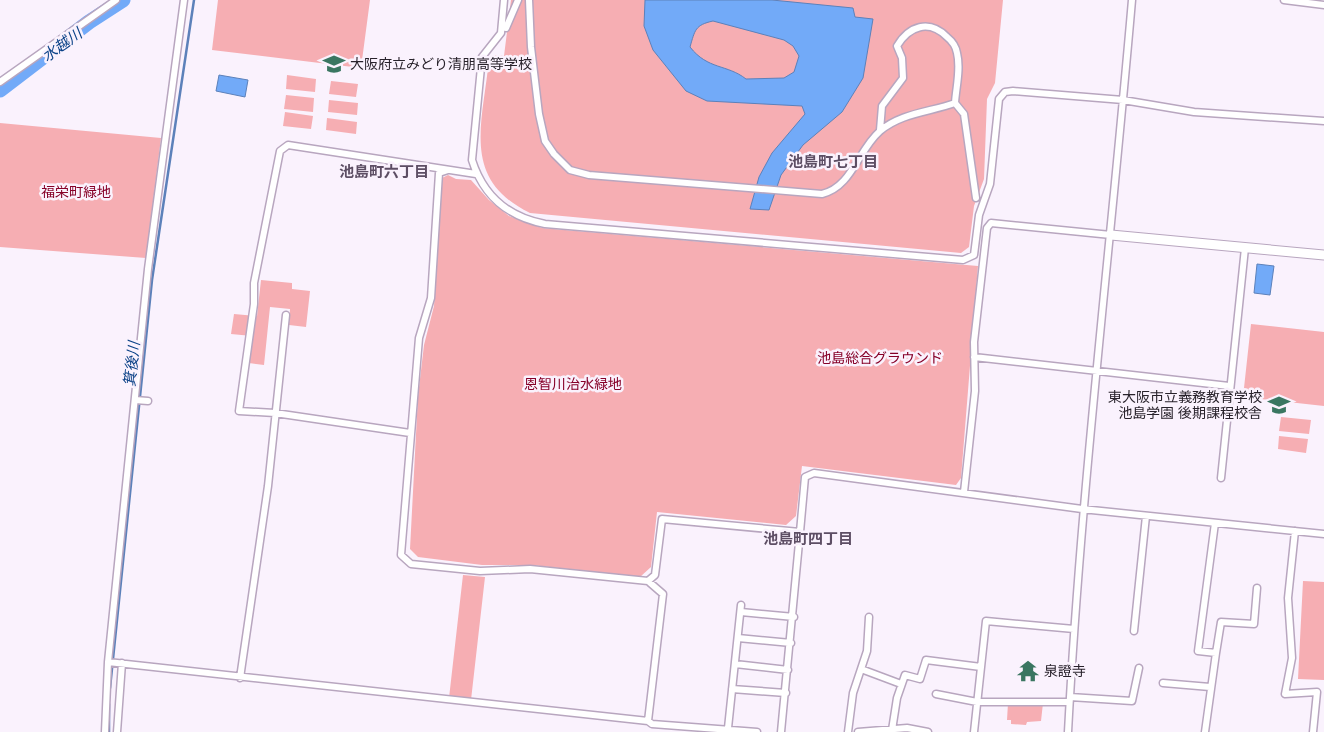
<svg xmlns="http://www.w3.org/2000/svg" width="1324" height="732" font-family="Quicksand,'Noto Sans JP',sans-serif">
<style>
.green{fill:#f6aeb3}
.water{fill:#72aaf8;stroke:#5c81ba;fill-rule:evenodd}
.lines{fill:none;stroke-linecap:round;stroke-linejoin:round}
.stream{stroke:#5c81ba;stroke-width:2.5}
.river{stroke:#72aaf8;stroke-width:15}
.street-casing{stroke:#b8a6bf;stroke-width:9}
.secondary-casing{stroke:#b8a6bf;stroke-width:11}
.street{stroke:#fff;stroke-width:6}
.secondary{stroke:#fff;stroke-width:9}
.labels{text-anchor:middle;stroke-width:5;stroke-linejoin:round;paint-order:stroke}
.poi-label{font-size:14px;fill:#28222b;stroke:#faf2fd;text-anchor:start}
.park-label{font-size:14px;fill:#860028;stroke:#faf2fd}
.water-label{font-size:15px;font-style:italic;fill:#0c4388;stroke:#faf2fd}
.neighbourhood-label{font-size:15px;font-weight:bold;fill:#5d4e64;stroke:#faf2fd}
</style>
<rect width="100%" height="100%" fill="#faf2fd"/>
<path class="green" d="M 218,0 L 370,0 L 361,68 L 212,50 Z
M 511,0 L 1003,0 L 995,83 L 987,99 L 984,179 L 974,206 L 969,247 L 961,253 L 530,213 C 460,179 483,123 489,59 L 494,55 L 504,56 Z
M 287,75 L 316,79 L 315,92 L 286,89 Z
M 331,81 L 358,84 L 356,97 L 329,94 Z
M 286,95 L 314,98 L 313,112 L 284,109 Z
M 329,100 L 358,103 L 357,115 L 328,112 Z
M 285,112 L 313,116 L 311,129 L 283,126 Z
M 327,118 L 357,122 L 356,134 L 326,130 Z
M 0,123 L 161,138 L 146,258 L 0,247 Z
M 448,175 L 456,179 L 471,180 L 489,200 L 509,216 L 542,228 L 978,266 L 961,478 L 956,485 L 802,466 L 796,516 L 786,525 L 657,512 L 651,567 L 640,577 L 532,565 L 482,565 L 418,557 L 410,549 L 418,396 L 424,345 L 434,306 L 442,178 Z
M 261,280 L 292,283 L 292,289 L 310,291 L 306,327 L 289,325 L 290,309 L 270,307 L 264,365 L 249,363 L 252,336 L 231,334 L 234,314 L 257,316 Z
M 1251,324 L 1324,332 L 1324,406 L 1243,397 Z
M 1281,417 L 1311,420 L 1309,434 L 1279,431 Z
M 1279,436 L 1308,439 L 1306,453 L 1278,449 Z
M 463,575 L 485,577 L 471,700 L 449,698 Z
M 1303,581 L 1324,582 L 1324,680 L 1298,679 Z
M 1008,703 L 1043,703 L 1041,721 L 1027,722 L 1026,725 L 1011,724 L 1011,720 L 1007,720 Z"/>
<path class="water" d="M 645,0 L 772,0 L 853,8 L 855,17 L 873,19 L 863,78 L 842,112 L 803,145 L 781,175 L 769,210 L 750,209 L 759,177 L 772,153 L 805,114 L 802,106 L 707,101 L 686,91 L 653,50 L 644,26 ZM 713,21 L 784,40 L 793,46 L 799,56 L 794,72 L 784,78 L 746,79 C 727,64 708,70 690,47 C 695,30 695,25 713,21 Z
M 219,75 L 248,80 L 245,97 L 216,91 Z
M 1257,264 L 1274,266 L 1270,295 L 1254,293 Z"/>
<g class="lines">
<path class="stream" d="M 110,688 L 152,280 L 194,0
M 109,732 L 109,704"/>
<path class="river" d="M 0,90 L 89,22 L 123,0"/>
<g class="street-casing">
<path id="street" d="M 504,0 L 501,33 L 482,57 L 472,160 C 483,195 508,217 545,224 L 963,260 L 974,255 L 979,215 L 990,184 L 999,99 L 1005,92 L 1013,91 L 1123,100 L 1194,112 L 1324,121
M 529,0 L 531,47 L 539,114 L 545,141 L 554,154 L 570,170 L 589,175 L 822,194 C 852,187 858,150 880,131 C 901,113 930,112 955,103
M 1284,0 L 1324,5
M 506,28 L 518,0
M 0,82 L 116,0
M 880,130 L 882,106 L 903,78 L 902,58 L 897,46 C 909,26 929,19 947,37 C 952,41 956,47 957,53 C 961,69 956,87 955,103 L 964,114 L 976,198
M 448,170 L 439,173 L 431,298 L 419,338 L 401,555 L 411,564 L 480,571 L 530,569 L 648,581 L 663,594 L 648,721
M 974,357 L 1229,386
M 135,400 L 148,401
M 410,433 L 275,413 L 239,411 L 254,304 L 254,283 L 280,151 L 288,145 L 476,174
M 1221,478 L 1245,248
M 964,492 L 975,391 L 974,342 L 987,228 L 991,223 L 1111,235
M 1295,531 L 1288,598 L 1292,658 L 1285,694 L 1317,692 L 1313,732
M 648,581 L 655,575 L 662,519 L 800,532 L 805,477 L 814,473 L 1082,509 L 1324,534
M 741,612 L 794,617
M 1134,631 L 1146,516
M 738,638 L 791,643
M 1216,653 L 1221,622 L 1254,624 L 1257,588
M 108,662 L 648,721 L 652,724 L 757,732
M 735,664 L 788,670
M 861,669 L 901,684
M 240,678 L 268,486 L 286,315
M 1163,683 L 1210,687
M 732,689 L 786,693
M 936,694 L 977,702 L 1069,702
M 1070,697 L 1132,701 L 1139,668
M 728,728 L 741,605
M 892,730 L 897,698 L 905,675 L 920,679 L 926,660 L 981,667
M 105,732 L 108,662 L 148,269 L 184,0
M 117,732 L 122,663
M 781,732 L 800,532
M 848,732 L 853,693 L 867,651 L 869,617
M 858,732 L 907,728 L 928,732
M 974,732 L 986,621 L 1074,629
M 1068,732 C 1081,487 1111,244 1132,0
M 1205,732 L 1216,653 L 1198,651 L 1215,523"/>
</g>
<g class="secondary-casing">
<path id="secondary" d="M 1111,235 L 1324,255"/>
</g>
<use href="#street" class="street"/>
<use href="#secondary" class="secondary"/>
</g>
<defs>
<g id="school-bare" transform="scale(1.725)"><path d="M0-5L7-2L0 1L-7-2ZM-4 1L0 2.5L4 1V4Q0 6-4 4Z" fill="#3a7661" stroke="#faf2fd" stroke-width="2.5" paint-order="stroke"/></g>
<g id="temple-bare" transform="scale(1.725)"><path d="M0-6L5-2H3V0L6.5 2.5H4V6H1.5V3h-3V6H-4V2.5H-6.5L-3 0V-2H-5Z" fill="#3a7661" stroke="#faf2fd" stroke-width="2.5" paint-order="stroke"/></g>
</defs>
<g fill-rule="evenodd">
<use href="#school-bare" x="334" y="64"/>
<use href="#school-bare" x="1279" y="405"/>
<use href="#temple-bare" x="1028" y="671"/>
</g>
<g class="labels">
<g class="poi-label">
<text x="350" y="69">大阪府立みどり清朋高等学校</text>
<text x="1262" y="402" text-anchor="end">東大阪市立義務教育学校<tspan x="1262" dy="16">池島学園 後期課程校舎</tspan></text>
<text x="1044" y="676">泉證寺</text>
</g>
<g class="park-label">
<text x="76" y="197">福栄町緑地</text>
<text x="880" y="363">池島総合グラウンド</text>
<text x="573" y="389">恩智川治水緑地</text>
</g>
<g class="water-label">
<text transform="translate(62 45) rotate(-36)" y="5">水越川</text>
<text transform="translate(132 364) rotate(-84)" y="5">箕後川</text>
</g>
<g class="neighbourhood-label">
<text x="833" y="167">池島町七丁目</text>
<text x="384" y="177">池島町六丁目</text>
<text x="808" y="544">池島町四丁目</text>
</g>
</g>
</svg>
